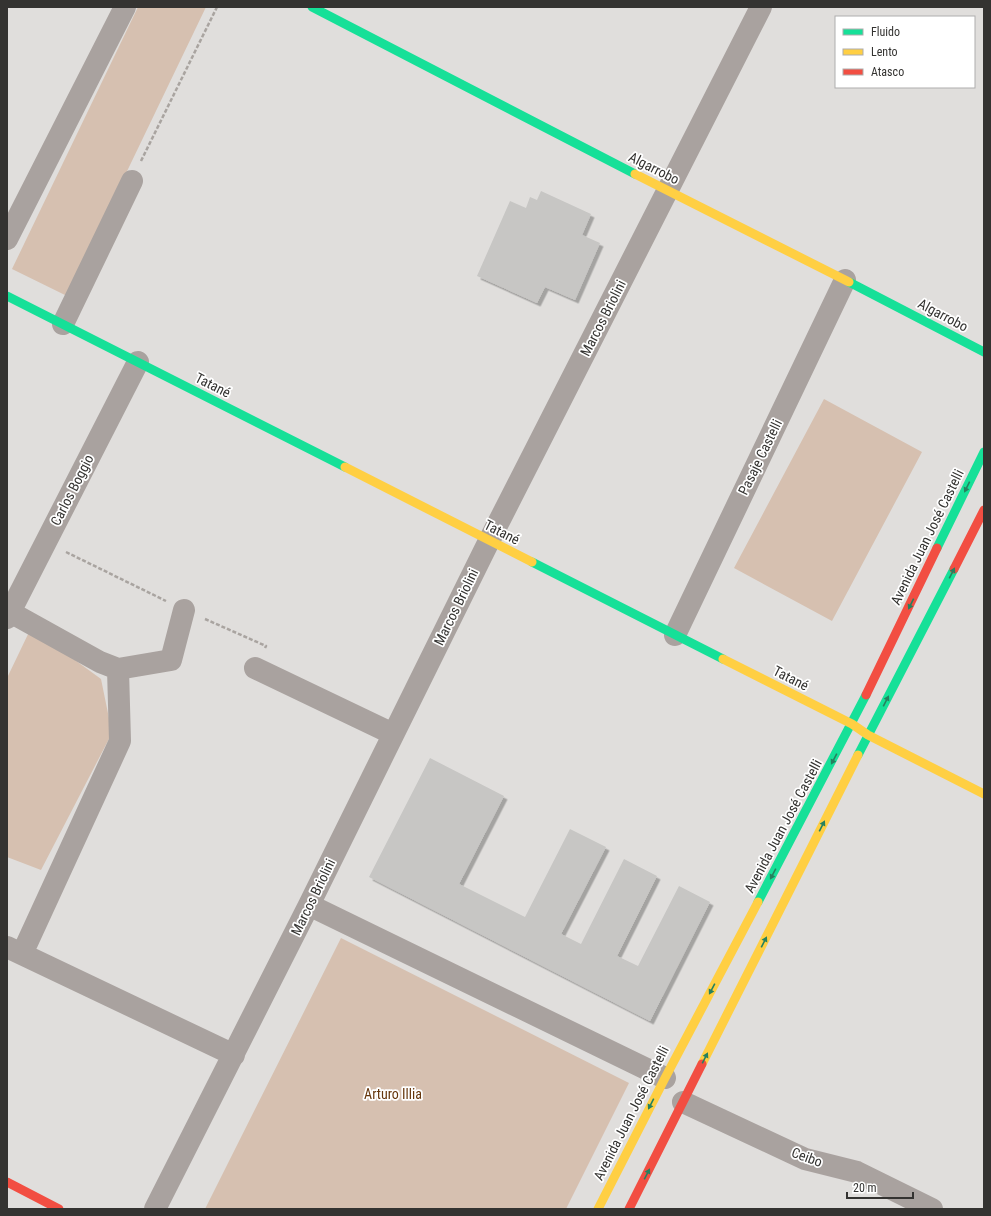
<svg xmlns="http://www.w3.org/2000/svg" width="991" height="1216" font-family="'Roboto Condensed',sans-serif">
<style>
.green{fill:#d6c0b0}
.building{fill:#c7c6c4;filter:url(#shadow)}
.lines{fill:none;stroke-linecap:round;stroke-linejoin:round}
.path{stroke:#a9a4a0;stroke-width:2.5;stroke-dasharray:4 2;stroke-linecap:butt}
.street{stroke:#a9a29f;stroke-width:22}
.fast{stroke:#16e098;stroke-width:9}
.slow{stroke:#ffcf43;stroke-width:9}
.jam{stroke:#f24e42;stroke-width:9}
.oneway{fill:#26815f}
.labels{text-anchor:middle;stroke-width:3.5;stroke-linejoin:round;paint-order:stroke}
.street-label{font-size:14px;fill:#343331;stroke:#fff}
.park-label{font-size:14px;fill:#65350b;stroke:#fff}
</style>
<defs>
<filter id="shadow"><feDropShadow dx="3.5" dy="3.5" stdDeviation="0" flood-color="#0004"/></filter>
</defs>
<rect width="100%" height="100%" fill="#e0dedc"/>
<path class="green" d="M 138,7 L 206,7 L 67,296 L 12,269 Z
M 824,399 L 922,452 L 832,621 L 734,568 Z
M 31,628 L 101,679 L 112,733 L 41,870 L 7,857 L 7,678 Z
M 341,938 L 629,1083 L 566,1209 L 205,1209 Z"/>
<path class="building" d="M 541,191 L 591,214 L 582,235 L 600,243 L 575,300 L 545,287 L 537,303 L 477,276 L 510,201 L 526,208 L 530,197 L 537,200 Z
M 430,758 L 504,796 L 459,884 L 525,917 L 570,829 L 606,847 L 561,934 L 581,944 L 624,859 L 657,876 L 617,956 L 638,966 L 679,886 L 710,902 L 650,1021 L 369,877 Z"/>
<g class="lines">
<path class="path" d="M 141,161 L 217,7
M 66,552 L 166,601
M 205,619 L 266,646 L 265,648"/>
<path class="street" d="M 7,239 L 125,7
M 63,324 L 132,181
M 10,612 L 100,662 L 118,669 L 120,741 L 22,954
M 7,618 L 138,362
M 675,635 L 845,280
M 255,668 L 393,734
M 118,669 L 171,660 L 184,610
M 309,905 L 665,1078
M 7,947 L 234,1055
M 683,1102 L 805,1159 L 857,1172 L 932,1209
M 155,1209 L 309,905 L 489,541 L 761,7"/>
<path class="fast" d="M 312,7 L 635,174
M 849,282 L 984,352
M 7,296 L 345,467
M 937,548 L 984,452
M 532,562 L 723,659
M 858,755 L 954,569
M 758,902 L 866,695"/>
<path class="slow" d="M 635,174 L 849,282
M 345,467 L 532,562
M 723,659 L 852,724 L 868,735 L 984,794
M 702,1064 L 858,755
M 598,1209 L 665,1078 L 758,902"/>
<path class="jam" d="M 954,569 L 984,510
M 866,695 L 937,548
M 7,1182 L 59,1209
M 629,1209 L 702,1064"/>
</g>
<defs><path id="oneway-solid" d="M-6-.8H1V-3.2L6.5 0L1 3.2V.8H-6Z"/></defs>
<g class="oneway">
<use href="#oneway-solid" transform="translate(967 487) rotate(116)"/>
<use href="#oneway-solid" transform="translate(952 573) rotate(-63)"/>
<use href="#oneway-solid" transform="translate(911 604) rotate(116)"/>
<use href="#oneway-solid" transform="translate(886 701) rotate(-63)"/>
<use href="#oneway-solid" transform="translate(834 759) rotate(118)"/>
<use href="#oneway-solid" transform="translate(822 826) rotate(-63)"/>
<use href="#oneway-solid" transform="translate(773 874) rotate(118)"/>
<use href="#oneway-solid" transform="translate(764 942) rotate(-63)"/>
<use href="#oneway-solid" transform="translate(712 989) rotate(118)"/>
<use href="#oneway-solid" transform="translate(705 1058) rotate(-63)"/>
<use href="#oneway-solid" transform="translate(651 1104) rotate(117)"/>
<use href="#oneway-solid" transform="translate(647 1174) rotate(-63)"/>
</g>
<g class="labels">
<g class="street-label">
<text transform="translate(654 168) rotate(27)" y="5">Algarrobo</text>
<text transform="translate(943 315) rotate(28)" y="5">Algarrobo</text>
<text transform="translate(603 318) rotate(-63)" y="5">Marcos Briolini</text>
<text transform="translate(213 385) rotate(27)" y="5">Tatané</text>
<text transform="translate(760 457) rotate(-64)" y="5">Pasaje Castelli</text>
<text transform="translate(72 490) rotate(-63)" y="5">Carlos Boggio</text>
<text transform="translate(502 532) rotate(27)" y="5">Tatané</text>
<text transform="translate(927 537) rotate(-64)" y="5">Avenida Juan José Castelli</text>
<text transform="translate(456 607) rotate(-64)" y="5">Marcos Briolini</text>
<text transform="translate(791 678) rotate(27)" y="5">Tatané</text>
<text transform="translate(783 826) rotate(-62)" y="5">Avenida Juan José Castelli</text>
<text transform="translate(313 897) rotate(-64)" y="5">Marcos Briolini</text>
<text transform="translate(631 1113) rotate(-63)" y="5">Avenida Juan José Castelli</text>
<text transform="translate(807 1157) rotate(20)" y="5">Ceibo</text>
</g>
<g class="park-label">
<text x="393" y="1099">Arturo Illia</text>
</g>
</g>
<rect width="991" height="1216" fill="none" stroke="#343331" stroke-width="16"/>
<rect x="835" y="16" width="140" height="72" fill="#ffffff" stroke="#aeadad"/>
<rect x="843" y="29" width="20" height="6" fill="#16e098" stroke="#aeadad"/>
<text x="871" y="36" font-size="12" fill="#343331">Fluido</text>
<rect x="843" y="49" width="20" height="6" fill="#ffcf43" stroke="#aeadad"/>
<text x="871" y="56" font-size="12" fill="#343331">Lento</text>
<rect x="843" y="69" width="20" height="6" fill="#f24e42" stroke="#aeadad"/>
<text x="871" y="76" font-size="12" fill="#343331">Atasco</text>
<path d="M847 1192v6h66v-6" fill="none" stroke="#343331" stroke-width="2"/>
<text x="853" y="1192" font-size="12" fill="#343331" stroke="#ffffff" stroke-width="3" paint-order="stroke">20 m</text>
</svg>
